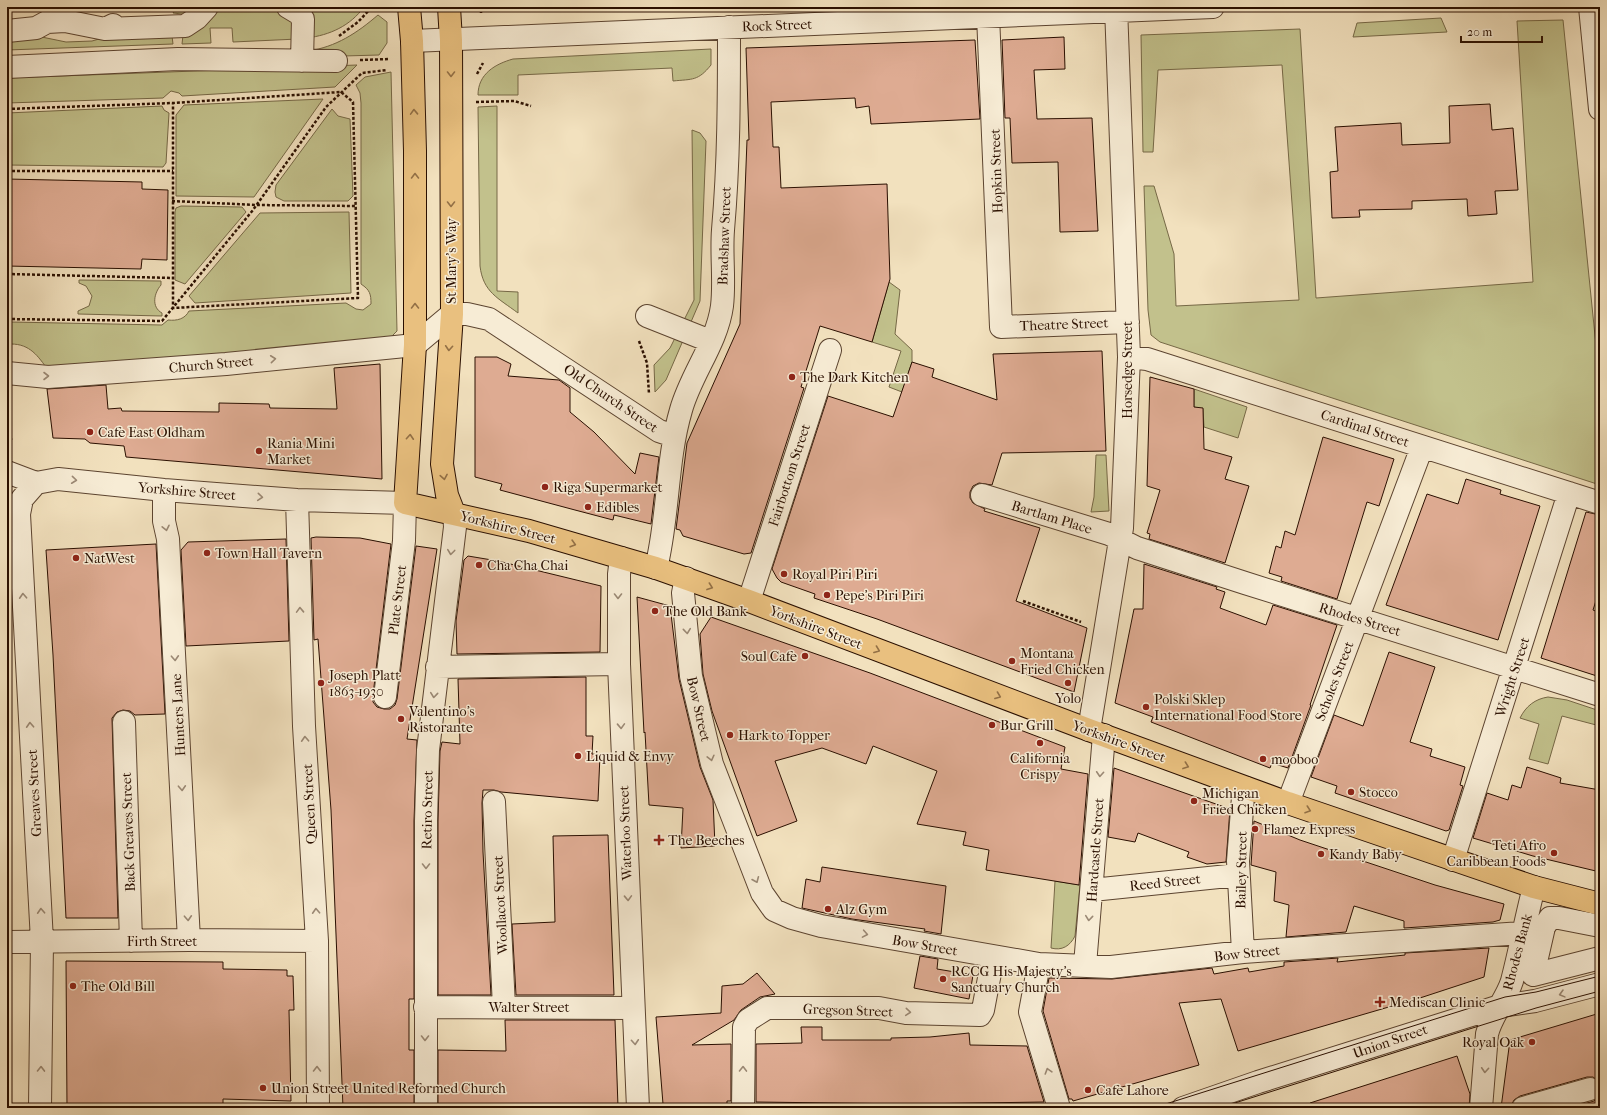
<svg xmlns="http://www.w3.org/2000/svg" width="1607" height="1115" font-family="'IM FELL French Canon',serif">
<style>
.green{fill:#c2c18c;stroke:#766846}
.building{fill:#deab92;stroke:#2a0f00}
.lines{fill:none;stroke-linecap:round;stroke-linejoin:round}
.minor-casing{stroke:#5c4430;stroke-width:24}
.major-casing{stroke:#2a0f00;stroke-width:24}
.path{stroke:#2a0f00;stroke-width:2.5;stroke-dasharray:3 2;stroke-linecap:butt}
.minor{stroke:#f7ecd5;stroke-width:22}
.major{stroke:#e9c07f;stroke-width:22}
.tram{stroke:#2a0f00;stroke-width:1}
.oneway{stroke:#937046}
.oneway2{stroke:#9b8975}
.poi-dot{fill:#8f2418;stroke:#f7ecd5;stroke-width:1.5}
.labels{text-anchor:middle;stroke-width:3;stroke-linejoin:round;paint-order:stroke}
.street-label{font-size:14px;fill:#2a0f00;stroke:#f7ecd5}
.poi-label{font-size:14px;fill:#2a0f00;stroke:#f7ecd5;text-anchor:start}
</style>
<rect width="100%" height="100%" fill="#f2e1be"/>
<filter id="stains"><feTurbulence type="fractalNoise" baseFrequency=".005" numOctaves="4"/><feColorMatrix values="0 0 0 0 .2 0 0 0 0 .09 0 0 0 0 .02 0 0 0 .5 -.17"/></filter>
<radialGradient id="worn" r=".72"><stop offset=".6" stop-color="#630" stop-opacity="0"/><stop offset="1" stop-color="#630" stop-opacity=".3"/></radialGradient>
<path class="green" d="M 177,7 L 199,7 L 183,16 L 182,14 L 173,13 Z
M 220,7 L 286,7 L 298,39 L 233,42 L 232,28 L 210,28 L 211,43 L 182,44 L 183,35 Z
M 293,7 L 364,7 C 350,26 330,35 307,38 Z
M 378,15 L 387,22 L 387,43 L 379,55 L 308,57 L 308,51 C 336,47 357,33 378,15 Z
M 1441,18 L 1447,32 L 1353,37 L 1357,23 Z
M 1563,20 L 1600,385 L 1600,485 L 1160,342 L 1151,335 L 1148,310 L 1144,186 L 1154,186 L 1174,254 L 1176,306 L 1299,300 L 1282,65 L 1158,70 L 1153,152 L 1143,152 L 1141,35 L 1300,29 L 1316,298 L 1533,282 L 1517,21 Z
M 7,35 L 32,35 L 66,42 L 92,41 L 106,37 L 172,36 L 173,44 L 7,50 Z
M 711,49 L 711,65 C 698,81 693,79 673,81 L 672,68 L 518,75 L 518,95 L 478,95 C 478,74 495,64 513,59 Z
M 357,65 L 335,87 L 182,96 L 179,93 L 171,91 L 163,98 L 7,103 L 7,78 Z
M 391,72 L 397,331 L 390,338 L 48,370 C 38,356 30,344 11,344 L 10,322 L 162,325 L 168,320 C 177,321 185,319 189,311 L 346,303 L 356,309 L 363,310 L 371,304 C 371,294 370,290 361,284 L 361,103 L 360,93 L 356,85 L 365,77 Z
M 323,99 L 254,197 L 176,196 L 176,115 L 184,105 Z
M 162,106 L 164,110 L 169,113 L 166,163 L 163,167 L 7,165 L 7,113 Z
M 497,106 L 497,291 L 518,292 L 518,313 C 498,298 483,292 480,266 L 478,107 Z
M 332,109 L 338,116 L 350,119 L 353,196 L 348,201 L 284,201 L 276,197 L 275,192 L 276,185 Z
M 692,130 L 700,133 L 706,141 L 700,301 L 666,380 L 655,392 L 654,365 L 670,348 L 694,300 Z
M 181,206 L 242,207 L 246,212 L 185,284 L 175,280 L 175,212 L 176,208 Z
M 349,212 L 351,293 L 195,303 L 189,296 L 260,213 Z
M 79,280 L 161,281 L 161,285 C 154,293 151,307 162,313 L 162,316 L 78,314 L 78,311 L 89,306 L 92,296 L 86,286 L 79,283 Z
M 889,282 L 900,290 L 895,334 L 912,350 L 912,362 L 902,392 L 889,387 L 901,351 L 872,342 Z
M 1194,389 L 1247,407 L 1238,438 L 1204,427 L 1203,409 L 1194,407 Z
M 1096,455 L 1106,455 L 1109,511 L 1091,512 L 1094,497 Z
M 1548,697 L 1567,700 L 1600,711 L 1600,726 L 1562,716 L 1548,764 L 1529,759 L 1539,724 L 1520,718 C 1526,706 1535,699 1548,697 Z
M 1055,881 L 1080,885 L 1075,936 C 1070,946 1062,951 1051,948 Z"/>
<path class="building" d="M 1064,37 L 1065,69 L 1034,70 L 1037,119 L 1092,118 L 1098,231 L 1060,232 L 1058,162 L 1012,163 L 1010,118 L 1005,118 L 1002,40 Z
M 975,40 L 980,119 L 871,124 L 869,106 L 856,108 L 855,98 L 771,102 L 773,147 L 779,147 L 781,188 L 887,184 L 890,279 L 872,342 L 820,326 L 801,387 L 804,388 L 751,553 L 744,554 L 683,536 L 680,530 L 676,529 L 687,443 L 740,324 L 747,140 L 749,140 L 746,48 Z
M 1490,104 L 1492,130 L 1513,128 L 1518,190 L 1495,191 L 1497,214 L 1468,216 L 1467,199 L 1412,201 L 1412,209 L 1359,210 L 1360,217 L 1332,218 L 1330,172 L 1338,171 L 1335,127 L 1401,123 L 1402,145 L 1450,143 L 1449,106 Z
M 7,179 L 142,182 L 142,189 L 168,190 L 167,260 L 142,259 L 141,269 L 7,266 Z
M 1102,351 L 1106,451 L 1002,453 L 992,485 L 979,483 L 973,486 L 970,492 L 970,498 L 973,503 L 985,509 L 984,511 L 1040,528 L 1016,601 L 1087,628 L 1074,692 L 877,619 L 814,598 L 815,594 L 781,582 L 777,578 L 772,569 L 828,396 L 893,417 L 912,362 L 934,369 L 932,377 L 997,400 L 993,354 Z
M 475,357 L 497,357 L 511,364 L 508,376 L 559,380 L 570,388 L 570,412 L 594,432 L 635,474 L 640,453 L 659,457 L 651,524 L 614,515 L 613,520 L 575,510 L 500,490 L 502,484 L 475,477 Z
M 380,364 L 382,479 L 126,457 L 124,446 L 90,443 L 85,439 L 53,438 L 47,389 L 106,385 L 108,409 L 121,408 L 122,411 L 219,412 L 219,403 L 269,404 L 270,408 L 337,409 L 334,368 Z
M 1150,377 L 1194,389 L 1194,407 L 1203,408 L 1204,449 L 1232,457 L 1225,479 L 1249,486 L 1225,563 L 1149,539 L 1150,534 L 1147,533 L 1160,490 L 1147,486 Z
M 1323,437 L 1394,459 L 1379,506 L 1367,502 L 1337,599 L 1281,581 L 1282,577 L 1269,573 L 1276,546 L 1281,548 L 1285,531 L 1295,535 Z
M 1466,479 L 1501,490 L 1500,494 L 1540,506 L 1498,640 L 1386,605 L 1427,494 L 1458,504 Z
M 1586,512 L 1600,515 L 1600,588 L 1593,610 L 1600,613 L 1600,677 L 1541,658 Z
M 316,537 L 360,538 L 391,544 L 373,695 L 373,702 L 377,707 L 384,709 L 390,709 L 395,705 L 397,699 L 416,546 L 437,549 L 407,739 L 417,740 L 414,821 L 414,999 L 409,999 L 409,1050 L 414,1050 L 414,1104 L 410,1104 L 410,1108 L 343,1108 L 331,810 L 318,639 L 314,640 L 311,538 Z
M 286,539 L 289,641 L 186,646 L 181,550 L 188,542 Z
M 156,544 L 165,714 L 135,715 L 130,711 L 123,710 L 117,712 L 112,718 L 118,918 L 66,918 L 53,655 L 46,550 Z
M 468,556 L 498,561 L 601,586 L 600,652 L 457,654 L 456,621 L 464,560 Z
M 1144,564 L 1217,587 L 1216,589 L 1225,592 L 1220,608 L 1266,625 L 1273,605 L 1337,625 L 1310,705 L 1311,705 L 1288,768 L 1272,763 L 1270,768 L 1151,722 L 1153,717 L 1115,703 L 1134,609 L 1143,609 Z
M 637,597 L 670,606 L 679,679 L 700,767 L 713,800 L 715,846 L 681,848 L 683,808 L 649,805 L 645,732 L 644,733 Z
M 711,617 L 870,673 L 1065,747 L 1061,769 L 1088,774 L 1079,885 L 986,870 L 989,850 L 963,845 L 966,832 L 917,824 L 937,771 L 873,746 L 866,764 L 822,748 L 775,761 L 797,821 L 757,836 L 712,711 L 703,674 L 700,634 Z
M 1389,652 L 1435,667 L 1410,742 L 1432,749 L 1430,756 L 1465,767 L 1460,785 L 1463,786 L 1449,830 L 1446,831 L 1335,793 L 1337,786 L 1311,777 L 1334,715 L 1363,726 Z
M 586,677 L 586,736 L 593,736 L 592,754 L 600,755 L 598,801 L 501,792 L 494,790 L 483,790 L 482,803 L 483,852 L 491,995 L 438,995 L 438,821 L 440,751 L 442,742 L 460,744 L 458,679 Z
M 1527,767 L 1561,778 L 1560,783 L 1600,790 L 1600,872 L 1533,856 L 1473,838 L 1487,793 L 1508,800 L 1512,785 L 1521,788 Z
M 1114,768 L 1230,809 L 1226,862 L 1207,864 L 1187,857 L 1189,852 L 1138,833 L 1135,842 L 1108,837 Z
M 1254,821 L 1300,840 L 1435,885 L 1504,904 L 1500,920 L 1493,922 L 1404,928 L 1404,921 L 1354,906 L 1346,932 L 1286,937 L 1289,905 L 1274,901 L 1276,872 L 1251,865 Z
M 608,835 L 614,995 L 516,995 L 512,924 L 555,922 L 553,836 Z
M 822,867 L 946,886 L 941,934 L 924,931 L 925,929 L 852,919 L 802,908 L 806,879 L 820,882 Z
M 1489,948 L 1484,977 L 1423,997 L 1238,1051 L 1221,999 L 1179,1003 L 1199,1065 L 1073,1101 L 1072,1099 L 1069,1099 L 1043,1011 L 1049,978 L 1112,979 L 1212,968 L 1214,974 L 1248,968 L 1249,972 L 1284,966 L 1284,962 L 1338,958 L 1337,962 L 1405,955 L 1405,953 Z
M 920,956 L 938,959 L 937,969 L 973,975 L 969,999 L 914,988 Z
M 66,961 L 223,962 L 223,969 L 287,970 L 287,976 L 293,976 L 294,1010 L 289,1010 L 291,1101 L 223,1099 L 223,1107 L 67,1108 Z
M 757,973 L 775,994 L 760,997 L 741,1010 L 734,1020 L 692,1045 L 731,1044 L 731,1101 L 727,1101 L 727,1104 L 715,1104 L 716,1108 L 676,1108 L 676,1105 L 663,1104 L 656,1017 L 721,1013 L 722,986 L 743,984 Z
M 1600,1013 L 1600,1082 L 1593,1077 L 1587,1077 L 1520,1096 L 1514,1100 L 1511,1106 L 1501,1108 L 1510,1040 Z
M 505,1020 L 615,1020 L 618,1107 L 438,1105 L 438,1050 L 506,1051 Z
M 801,1027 L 822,1027 L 822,1040 L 891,1040 L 891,1038 L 930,1037 L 969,1033 L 970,1045 L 1027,1046 L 1044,1102 L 912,1104 L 756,1102 L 756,1044 L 802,1043 Z
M 1457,1056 L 1470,1094 L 1469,1108 L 1310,1108 L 1310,1103 Z
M 1600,1096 L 1600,1108 L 1585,1108 L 1584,1104 L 1594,1101 Z"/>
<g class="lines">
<g class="minor-casing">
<path id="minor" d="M 288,7 L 298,13 L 303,19 L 302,61
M 1590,7 L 1600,109
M 988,15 L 1001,327 L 1128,322
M 105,29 L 185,26 L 197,18 L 207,7
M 7,31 L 36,28 L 47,22 L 65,21 L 105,29 L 113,25
M 412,41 L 1213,7
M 7,67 L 178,59 L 336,61
M 647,316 L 710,341
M 1129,357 L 1147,359 L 1600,503
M 7,373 L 48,377 L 226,364 L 415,345 L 452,314 L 467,314 L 489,319 L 659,431 L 674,436
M 7,472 L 36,483
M 164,490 L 164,521 L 168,539 L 189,940
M 982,495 L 1109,534 L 1137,548 L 1245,583 L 1600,695
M 297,500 L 304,726 L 317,941 L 318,1108
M 621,558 L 619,574 L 619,664 L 638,1108
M 656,568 C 669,516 666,461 681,410 C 691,374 717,343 722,306 C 725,281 721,255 723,230 C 729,162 729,95 729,27
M 686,578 L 683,593 L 691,676 L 712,764 L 762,893 L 774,910 L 792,918 L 821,926 L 1039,964 L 1111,967 L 1243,952 L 1522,933
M 749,601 L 830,350
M 437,667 L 619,664
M 124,722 L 131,941
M 1089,730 L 1122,528 L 1129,357 L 1116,7
M 494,802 L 504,1007
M 1288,803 L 1422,447
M 1453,860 L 1569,493
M 1092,890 L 1238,875
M 1600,926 L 1559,918 L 1550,918 L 1544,927 L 1533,975 L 1600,958
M 7,942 L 189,940 L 317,941
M 1243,952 L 1238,861 L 1243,797 L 1246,788
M 1039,964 L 1030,1012 L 1059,1108
M 1085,965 L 1104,735
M 425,1007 L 633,1008
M 40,1108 L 42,941 L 19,514 L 22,499 L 36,483 L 58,479 L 164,490 L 297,500 L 405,503 L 404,541 L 385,697
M 426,1108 L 426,821 L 428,750 L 455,527 L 454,513
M 743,1108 L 744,1027 L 748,1020 L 767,1008 L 879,1008 L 906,1013 L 980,1015 L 983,1010 L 993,957
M 1183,1108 L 1258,1082 L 1500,1006 L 1535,1001 L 1600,984
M 1481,1108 L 1487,1034 C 1492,1014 1506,1000 1512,981 C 1520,950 1526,918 1534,887
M 1523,1108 L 1590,1089"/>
</g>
<g class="major-casing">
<path id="major" d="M 409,7 L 412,41 L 415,151 L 415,345 L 405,503 L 529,531 L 656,568 L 749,601 L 1089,730 L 1288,803 L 1534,887 L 1600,904
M 449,7 L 451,40 L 452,314 L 442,464 L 447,495 L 454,513"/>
</g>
<path class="path" d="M 477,7 L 481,10 L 481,13
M 339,36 L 358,22 L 372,7
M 360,60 L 389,59
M 477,74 L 483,63
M 476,102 L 514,101 L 531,106
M 7,109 L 173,103 L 341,92 L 353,102 L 358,298 L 173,308 L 173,103
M 7,171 L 173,171
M 172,201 L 256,205 L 356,206
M 7,274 L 173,278
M 7,319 L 162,321 L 253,210 L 326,107 L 362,73 L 387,70
M 639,341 L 647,363 L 649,394
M 10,423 L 11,440
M 1023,601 L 1081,622"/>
<use href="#minor" class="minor"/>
<use href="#major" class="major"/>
<path class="tram" d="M 1153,1108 L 1505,997 L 1536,992 L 1600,976
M 1219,1108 L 1536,1008 L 1600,991"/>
</g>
<defs><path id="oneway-chevron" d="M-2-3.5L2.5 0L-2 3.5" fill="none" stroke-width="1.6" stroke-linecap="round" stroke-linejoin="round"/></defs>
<g class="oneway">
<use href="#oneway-chevron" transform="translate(451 74) rotate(90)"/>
<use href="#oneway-chevron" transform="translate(414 112) rotate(-92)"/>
<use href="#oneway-chevron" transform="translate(415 176) rotate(-90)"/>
<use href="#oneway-chevron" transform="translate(451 204) rotate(90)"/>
<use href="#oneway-chevron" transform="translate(415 306) rotate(-90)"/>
<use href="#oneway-chevron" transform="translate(449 348) rotate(94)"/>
<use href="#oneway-chevron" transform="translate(410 437) rotate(-86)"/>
<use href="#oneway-chevron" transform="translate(444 477) rotate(80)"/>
<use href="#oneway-chevron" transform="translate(573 544) rotate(16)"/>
<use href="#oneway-chevron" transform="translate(710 587) rotate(20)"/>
<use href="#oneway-chevron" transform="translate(877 650) rotate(21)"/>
<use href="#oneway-chevron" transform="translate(998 696) rotate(21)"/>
<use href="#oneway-chevron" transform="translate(1186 766) rotate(20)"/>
<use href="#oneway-chevron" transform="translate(1308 810) rotate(19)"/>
</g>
<g class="oneway2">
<use href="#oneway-chevron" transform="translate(273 359) rotate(-6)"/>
<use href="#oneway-chevron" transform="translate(46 376)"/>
<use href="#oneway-chevron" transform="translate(74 480) rotate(6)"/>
<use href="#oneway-chevron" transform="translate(260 497) rotate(5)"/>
<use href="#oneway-chevron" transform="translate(166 528) rotate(78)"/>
<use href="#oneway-chevron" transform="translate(451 552) rotate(97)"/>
<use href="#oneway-chevron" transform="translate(23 596) rotate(-93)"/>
<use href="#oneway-chevron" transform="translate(618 596) rotate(90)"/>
<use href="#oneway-chevron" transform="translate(300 610) rotate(-92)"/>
<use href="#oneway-chevron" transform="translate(687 631) rotate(84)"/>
<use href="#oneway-chevron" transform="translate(175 658) rotate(87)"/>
<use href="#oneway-chevron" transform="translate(434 695) rotate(96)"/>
<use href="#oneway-chevron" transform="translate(30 725) rotate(-93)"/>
<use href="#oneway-chevron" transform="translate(621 726) rotate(88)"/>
<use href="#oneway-chevron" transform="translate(305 739) rotate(-93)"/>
<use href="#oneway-chevron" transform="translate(711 758) rotate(76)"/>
<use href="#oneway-chevron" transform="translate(1100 774) rotate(94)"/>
<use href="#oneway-chevron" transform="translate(182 788) rotate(87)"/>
<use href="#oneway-chevron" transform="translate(426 866) rotate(90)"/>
<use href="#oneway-chevron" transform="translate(756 880) rotate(67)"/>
<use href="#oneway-chevron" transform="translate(628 898) rotate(88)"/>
<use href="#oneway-chevron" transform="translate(41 911) rotate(-93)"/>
<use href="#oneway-chevron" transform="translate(316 911) rotate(-93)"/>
<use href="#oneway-chevron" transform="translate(188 918) rotate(87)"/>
<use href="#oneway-chevron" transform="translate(1089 918) rotate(96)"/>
<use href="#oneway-chevron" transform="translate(865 934) rotate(10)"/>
<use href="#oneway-chevron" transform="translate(1562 994) rotate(165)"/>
<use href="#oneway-chevron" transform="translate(908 1012) rotate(5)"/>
<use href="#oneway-chevron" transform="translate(425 1038) rotate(90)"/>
<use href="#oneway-chevron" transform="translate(635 1042) rotate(86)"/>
<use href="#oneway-chevron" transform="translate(41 1069) rotate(-89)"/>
<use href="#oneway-chevron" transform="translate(317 1069) rotate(-90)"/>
<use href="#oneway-chevron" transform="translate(743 1069) rotate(-89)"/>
<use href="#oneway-chevron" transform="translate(1485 1070) rotate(94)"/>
<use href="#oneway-chevron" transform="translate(1048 1071) rotate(-107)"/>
</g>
<g class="poi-dot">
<circle cx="792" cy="377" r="4"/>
<circle cx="90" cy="432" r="4"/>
<circle cx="259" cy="451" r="4"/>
<circle cx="545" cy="487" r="4"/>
<circle cx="588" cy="507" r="4"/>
<circle cx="207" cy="553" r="4"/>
<circle cx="76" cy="558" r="4"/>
<circle cx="479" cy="565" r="4"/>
<circle cx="784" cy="574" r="4"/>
<circle cx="827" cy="595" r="4"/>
<circle cx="655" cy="611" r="4"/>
<circle cx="805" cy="656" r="4"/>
<circle cx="1012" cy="661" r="4"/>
<circle cx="321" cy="683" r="4"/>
<circle cx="1068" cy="683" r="4"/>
<circle cx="1146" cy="707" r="4"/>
<circle cx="401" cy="719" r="4"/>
<circle cx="992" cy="725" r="4"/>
<circle cx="730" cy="735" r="4"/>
<circle cx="1040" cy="743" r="4"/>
<circle cx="578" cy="756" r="4"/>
<circle cx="1263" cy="759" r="4"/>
<circle cx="1351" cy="792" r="4"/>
<circle cx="1194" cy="801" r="4"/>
<circle cx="1255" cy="829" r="4"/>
<path d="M657 834h4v4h4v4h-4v4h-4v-4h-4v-4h4z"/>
<circle cx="1554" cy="853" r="4"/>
<circle cx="1321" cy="854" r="4"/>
<circle cx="828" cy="909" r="4"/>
<circle cx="943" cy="979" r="4"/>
<circle cx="73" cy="986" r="4"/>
<path d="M1378 996h4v4h4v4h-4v4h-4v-4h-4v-4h4z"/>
<circle cx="1532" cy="1042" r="4"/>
<circle cx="263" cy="1088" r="4"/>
<circle cx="1088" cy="1090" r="4"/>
</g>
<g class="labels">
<g class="street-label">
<text transform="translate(777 25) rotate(-2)" y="5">Rock Street</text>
<text transform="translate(996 171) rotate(-92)" y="5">Hopkin Street</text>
<text transform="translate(724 236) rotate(-88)" y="5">Bradshaw Street</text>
<text transform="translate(451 261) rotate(-90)" y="5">St Mary's Way</text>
<text transform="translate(1064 324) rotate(-2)" y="5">Theatre Street</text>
<text transform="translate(211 364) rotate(-5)" y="5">Church Street</text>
<text transform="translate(1127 370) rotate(-90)" y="5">Horsedge Street</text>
<text transform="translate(611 398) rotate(34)" y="5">Old Church Street</text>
<text transform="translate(1365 428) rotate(18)" y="5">Cardinal Street</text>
<text transform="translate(789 475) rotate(-72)" y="5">Fairbottom Street</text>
<text transform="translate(187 491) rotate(5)" y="5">Yorkshire Street</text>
<text transform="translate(1052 517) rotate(17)" y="5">Bartlam Place</text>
<text transform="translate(508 527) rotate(14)" y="5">Yorkshire Street</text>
<text transform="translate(397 600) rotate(-83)" y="5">Plate Street</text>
<text transform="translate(1360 619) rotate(17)" y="5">Rhodes Street</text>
<text transform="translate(816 627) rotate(21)" y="5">Yorkshire Street</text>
<text transform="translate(1512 677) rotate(-72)" y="5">Wright Street</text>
<text transform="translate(1334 681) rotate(-69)" y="5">Scholes Street</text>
<text transform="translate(699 709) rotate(77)" y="5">Bow Street</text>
<text transform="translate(178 715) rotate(-93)" y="5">Hunters Lane</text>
<text transform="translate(1119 741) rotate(20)" y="5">Yorkshire Street</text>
<text transform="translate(34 793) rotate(-93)" y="5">Greaves Street</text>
<text transform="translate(309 804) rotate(-93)" y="5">Queen Street</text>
<text transform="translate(427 810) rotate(-89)" y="5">Retiro Street</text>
<text transform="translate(128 832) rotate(-92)" y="5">Back Greaves Street</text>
<text transform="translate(625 833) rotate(-92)" y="5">Waterloo Street</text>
<text transform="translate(1095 850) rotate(-86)" y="5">Hardcastle Street</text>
<text transform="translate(1241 870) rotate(-89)" y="5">Bailey Street</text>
<text transform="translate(1165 882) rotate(-6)" y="5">Reed Street</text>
<text transform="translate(500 905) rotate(-93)" y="5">Woollacot Street</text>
<text x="162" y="946">Firth Street</text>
<text transform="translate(925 945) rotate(10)" y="5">Bow Street</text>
<text transform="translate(1517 952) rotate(-75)" y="5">Rhodes Bank</text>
<text transform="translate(1247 953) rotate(-6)" y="5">Bow Street</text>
<text x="529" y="1012">Walter Street</text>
<text transform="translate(848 1010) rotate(2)" y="5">Gregson Street</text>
<text transform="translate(1390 1041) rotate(-19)" y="5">Union Street</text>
</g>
<g class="poi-label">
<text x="800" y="382">The Dark Kitchen</text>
<text x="98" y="437">Cafe East Oldham</text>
<text x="267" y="448">Rania Mini<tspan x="267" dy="16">Market</tspan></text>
<text x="553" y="492">Riga Supermarket</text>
<text x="596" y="512">Edibles</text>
<text x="215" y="558">Town Hall Tavern</text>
<text x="84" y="563">NatWest</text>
<text x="487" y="570">Cha Cha Chai</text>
<text x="792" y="579">Royal Piri Piri</text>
<text x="835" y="600">Pepe's Piri Piri</text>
<text x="663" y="616">The Old Bank</text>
<text x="1020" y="658">Montana<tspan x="1020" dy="16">Fried Chicken</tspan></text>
<text x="797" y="661" text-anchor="end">Soul Cafe</text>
<text x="329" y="680">Joseph Platt<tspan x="329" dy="16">1863-1930</tspan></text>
<text x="1068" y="703" text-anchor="middle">Yolo</text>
<text x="1154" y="704">Polski Sklep<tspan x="1154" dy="16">International Food Store</tspan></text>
<text x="409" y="716">Valentino's<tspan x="409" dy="16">Ristorante</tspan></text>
<text x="1000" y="730">Bur Grill</text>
<text x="738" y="740">Hark to Topper</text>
<text x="586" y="761">Liquid &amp; Envy</text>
<text x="1040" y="763" text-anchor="middle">California<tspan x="1040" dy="16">Crispy</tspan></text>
<text x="1271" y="764">mooboo</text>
<text x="1359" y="797">Stocco</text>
<text x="1202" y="798">Michigan<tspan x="1202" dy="16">Fried Chicken</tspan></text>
<text x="1263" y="834">Flamez Express</text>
<text x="668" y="845">The Beeches</text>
<text x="1546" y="850" text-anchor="end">Teti Afro<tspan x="1546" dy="16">Caribbean Foods</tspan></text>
<text x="1329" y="859">Kandy Baby</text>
<text x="836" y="914">Alz Gym</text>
<text x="951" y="976">RCCG His Majesty's<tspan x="951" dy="16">Sanctuary Church</tspan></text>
<text x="81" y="991">The Old Bill</text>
<text x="1389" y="1007">Mediscan Clinic</text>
<text x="1524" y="1047" text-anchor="end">Royal Oak</text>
<text x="271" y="1093">Union Street United Reformed Church</text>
<text x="1096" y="1095">Cafe Lahore</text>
</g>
</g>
<rect width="1607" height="1115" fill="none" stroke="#f2e1be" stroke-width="24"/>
<rect x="8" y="8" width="1591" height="1099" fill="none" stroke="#2a0f00" stroke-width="2"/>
<rect x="12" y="12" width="1583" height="1091" fill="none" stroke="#2a0f00"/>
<path d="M1461 36v6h81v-6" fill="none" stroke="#2a0f00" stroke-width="2"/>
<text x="1467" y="36" font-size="12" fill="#2a0f00" stroke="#f7ecd5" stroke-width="3" paint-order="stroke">20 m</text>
<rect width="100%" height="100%" filter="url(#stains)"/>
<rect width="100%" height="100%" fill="url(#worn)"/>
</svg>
